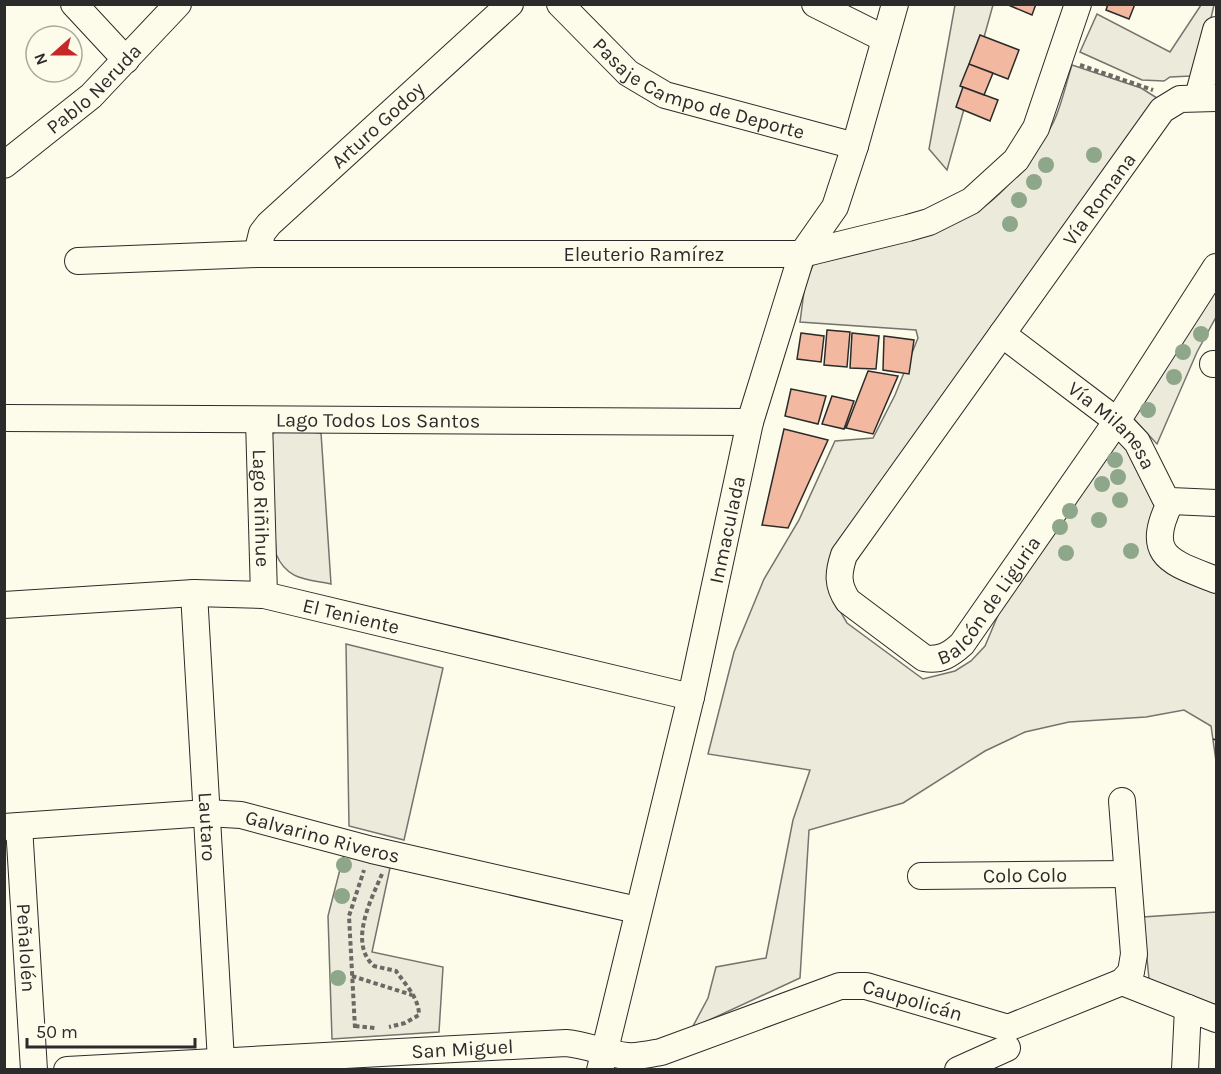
<svg xmlns="http://www.w3.org/2000/svg" width="1221" height="1074" font-family="Karla,sans-serif">
<style>
.green{fill:#ecebdb;stroke:#74746e;stroke-width:1.5}
.building{fill:#f2b8a0;stroke:#2b2b2b;stroke-width:1.5}
.lines{fill:none;stroke-linecap:round;stroke-linejoin:round}
.minor-casing{stroke:#2b2b2b;stroke-width:28}
.path{stroke:#6a6964;stroke-width:4;stroke-dasharray:4.5 3;stroke-linecap:butt}
.minor{stroke:#fdfbea;stroke-width:26}
.fence{stroke:#2b2b2b;stroke-width:1.5;stroke-dasharray:8 3;stroke-linecap:butt}
.tree{fill:#8ea78a}
.labels{text-anchor:middle;stroke-width:4.5;stroke-linejoin:round;paint-order:stroke}
.street-label{font-size:20px;fill:#2b2b2b;stroke:#fdfbea}
</style>
<rect width="100%" height="100%" fill="#fdfbea"/>
<path class="green" d="M 955,5 L 993,5 L 947,170 L 929,149 Z
M 1201,5 L 1214,5 L 1199,69 L 1191,76 L 1170,77 L 1164,81 L 1142,80 L 1080,52 L 1097,14 L 1170,52 Z
M 1072,65 L 1141,88 L 1157,98 L 960,377 L 833,599 L 847,623 L 923,679 L 955,671 L 971,661 L 985,646 L 1009,589 L 1114,440 L 1123,440 L 1158,508 L 1154,528 L 1216,586 L 1216,761 L 1211,726 L 1184,710 L 1146,717 L 1069,722 L 1025,732 L 985,751 L 903,803 L 809,830 L 800,978 L 692,1028 L 708,998 L 716,967 L 766,958 L 793,820 L 810,770 L 708,754 L 734,652 L 764,579 L 799,520 L 835,441 L 873,438 L 895,395 L 918,338 L 916,330 L 800,322 L 805,284 L 813,265 C 865,242 921,234 973,213 C 1000,201 1041,148 1054,121 C 1062,104 1066,83 1072,65 Z
M 1216,275 L 1216,317 L 1197,352 L 1157,444 L 1133,418 Z
M 280,429 L 321,433 L 331,584 C 306,579 287,580 276,554 L 270,446 L 272,434 Z
M 346,644 L 443,668 L 404,840 L 349,826 Z
M 344,854 L 390,868 L 372,952 L 443,967 L 439,1032 L 332,1039 L 328,916 Z
M 1216,912 L 1216,1005 L 1149,979 L 1143,917 Z"/>
<path class="building" d="M 1006,4 L 1036,4 L 1032,15 Z
M 1108,4 L 1135,4 L 1129,19 L 1106,10 Z
M 980,35 L 1019,50 L 1008,79 L 969,64 Z
M 969,64 L 993,73 L 984,95 L 960,86 Z
M 963,87 L 998,100 L 990,121 L 956,107 Z
M 827,330 L 850,332 L 847,367 L 824,365 Z
M 801,333 L 824,336 L 821,362 L 797,359 Z
M 852,333 L 879,336 L 876,369 L 850,368 Z
M 884,336 L 914,340 L 909,374 L 883,370 Z
M 868,371 L 898,376 L 873,434 L 846,428 Z
M 791,389 L 826,396 L 818,424 L 785,416 Z
M 832,396 L 854,401 L 844,429 L 822,424 Z
M 784,429 L 828,440 L 788,528 L 762,525 Z"/>
<g class="lines">
<g class="minor-casing">
<g id="minor">
<path d="M 74,4 L 126,60"/>
<path id="s1" d="M 560,4 L 628,73 L 665,95 L 855,146"/>
<path d="M 815,4 L 885,39"/>
<path d="M 1198,97 L 1216,30"/>
<path id="s2" d="M 1216,98 L 1180,99 L 1162,110 L 844,555 C 838,573 837,585 848,601 L 924,658 C 940,661 950,655 962,644 L 1117,421 L 1216,267"/>
<path id="s3" d="M 4,165 L 91,96 L 178,4"/>
<path id="s4" d="M 257,254 L 262,233 L 269,224 L 510,4"/>
<path id="s5" d="M 78,261 L 257,254 L 802,254 L 908,228 L 929,222 L 971,201 L 1016,160 L 1036,128 L 1078,4"/>
<path id="s6" d="M 1002,334 L 1117,421 L 1137,442 L 1165,498 L 1171,501 L 1216,503"/>
<path d="M 1213,364 L 1216,364"/>
<path id="s7" d="M 4,418 L 750,422"/>
<path id="s8" d="M 259,420 L 264,595"/>
<path d="M 1171,501 C 1143,557 1171,562 1216,580"/>
<path id="s9" d="M 194,593 L 221,1061"/>
<path id="s10" d="M 4,605 L 194,593 L 264,595 L 691,697"/>
<path d="M 1122,801 L 1134,954 L 1131,972 L 1122,982"/>
<path id="s11" d="M 19,826 L 34,1070"/>
<path id="s12" d="M 4,827 L 207,813 L 241,815 L 372,850 L 637,910"/>
<path id="s13" d="M 921,876 L 1127,874"/>
<path id="s14" d="M 67,1070 L 566,1043 C 587,1045 607,1054 627,1056 C 638,1057 650,1054 661,1052 L 840,986 L 866,986 L 1008,1028 L 1122,982 L 1216,1019"/>
<path id="s15" d="M 600,1070 L 691,697 L 750,422 L 802,254 L 835,207 L 855,146 L 895,4"/>
<path d="M 958,1070 L 1007,1048"/>
<path d="M 1185,1070 L 1188,1008"/>
</g>
</g>
<path class="path" d="M 1080,65 L 1153,90
M 382,874 C 371,900 348,943 374,966 L 396,971 C 405,984 419,998 419,1015 L 405,1023 L 389,1027
M 352,976 L 412,995
M 355,1026 L 375,1028
M 355,1028 L 349,916 L 364,870"/>
<use href="#minor" class="minor"/>
<path class="fence" d="M 1213,739 L 1216,740"/>
</g>
<g class="tree">
<circle cx="1094" cy="155" r="8"/>
<circle cx="1046" cy="165" r="8"/>
<circle cx="1034" cy="182" r="8"/>
<circle cx="1019" cy="200" r="8"/>
<circle cx="1010" cy="224" r="8"/>
<circle cx="1201" cy="334" r="8"/>
<circle cx="1183" cy="352" r="8"/>
<circle cx="1174" cy="377" r="8"/>
<circle cx="1148" cy="410" r="8"/>
<circle cx="1115" cy="460" r="8"/>
<circle cx="1118" cy="477" r="8"/>
<circle cx="1102" cy="484" r="8"/>
<circle cx="1120" cy="500" r="8"/>
<circle cx="1070" cy="511" r="8"/>
<circle cx="1099" cy="520" r="8"/>
<circle cx="1060" cy="527" r="8"/>
<circle cx="1131" cy="551" r="8"/>
<circle cx="1066" cy="553" r="8"/>
<circle cx="344" cy="865" r="8"/>
<circle cx="342" cy="896" r="8"/>
<circle cx="338" cy="978" r="8"/>
</g>
<g class="labels">
<g class="street-label">
<text dy="7" stroke="none"><textPath href="#s1" startOffset="168">Pasaje Campo de Deporte</textPath></text>
<text dy="7" stroke="none"><textPath href="#s3" startOffset="118">Pablo Neruda</textPath></text>
<text dy="7" stroke="none"><textPath href="#s4" startOffset="180">Arturo Godoy</textPath></text>
<text transform="translate(1099 199) rotate(-54)" y="7">Vía Romana</text>
<text dy="7" stroke="none"><textPath href="#s5" startOffset="566">Eleuterio Ramírez</textPath></text>
<text dy="7" stroke="none"><textPath href="#s7" startOffset="374">Lago Todos Los Santos</textPath></text>
<text dy="7" stroke="none"><textPath href="#s6" startOffset="144">Vía Milanesa</textPath></text>
<text dy="7" stroke="none"><textPath href="#s8" startOffset="88">Lago Riñihue</textPath></text>
<text dy="7" stroke="none"><textPath href="#s15" startOffset="555">Inmaculada</textPath></text>
<text dy="7" stroke="none"><textPath href="#s2" startOffset="840">Balcón de Liguria</textPath></text>
<text dy="7" stroke="none"><textPath href="#s10" startOffset="350">El Teniente</textPath></text>
<text dy="7" stroke="none"><textPath href="#s9" startOffset="234">Lautaro</textPath></text>
<text dy="7" stroke="none"><textPath href="#s12" startOffset="322">Galvarino Riveros</textPath></text>
<text dy="7" stroke="none"><textPath href="#s13" startOffset="104">Colo Colo</textPath></text>
<text dy="7" stroke="none"><textPath href="#s11" startOffset="122">Peñalolén</textPath></text>
<text dy="7" stroke="none"><textPath href="#s14" startOffset="862">Caupolicán</textPath></text>
<text dy="7" stroke="none"><textPath href="#s14" startOffset="396">San Miguel</textPath></text>
</g>
</g>
<rect width="1221" height="1074" fill="none" stroke="#2b2b2b" stroke-width="12"/>
<g transform="translate(54 54) rotate(249)"><circle r="28" fill="#fdfbea" stroke="#a9a89e" stroke-width="1.5"/>
<path d="M0-4.5L10 22L0 15L-10 22Z" fill="#c62828"/>
<text y="-9" font-size="16" font-weight="bold" text-anchor="middle" fill="#2b2b2b">N</text>
</g>
<path d="M27 1038v9h168v-9" fill="none" stroke="#2b2b2b" stroke-width="3"/>
<text x="36" y="1038" font-size="18" fill="#2b2b2b" stroke="#fdfbea" stroke-width="4.5" paint-order="stroke">50 m</text>
</svg>
